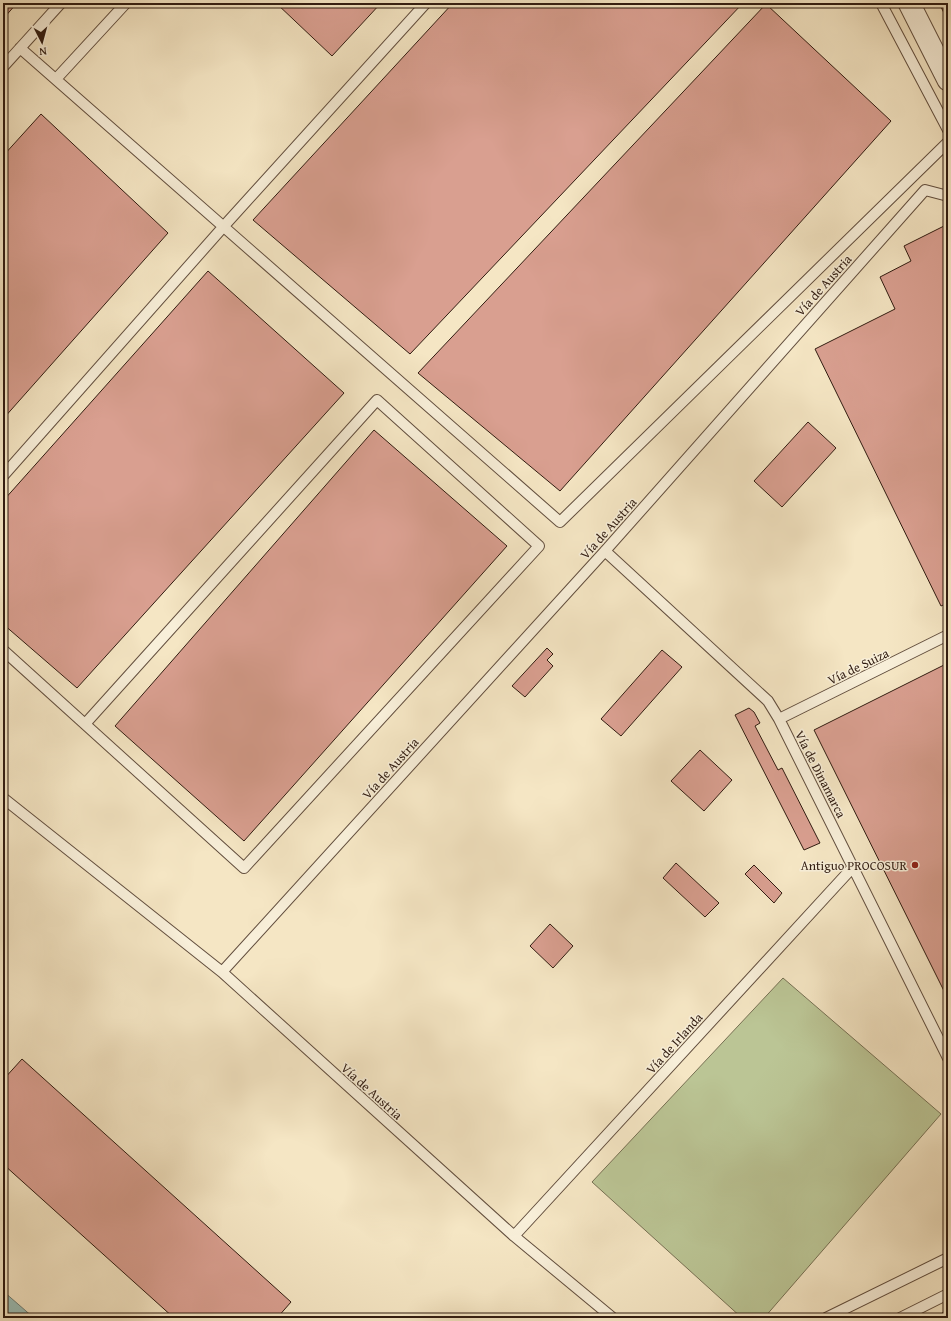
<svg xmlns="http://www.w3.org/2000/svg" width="951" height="1321" font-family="'Gentium Book Plus',serif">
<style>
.green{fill:#bbc595;stroke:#767053}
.water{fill:#9cbfb7;stroke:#717e75}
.building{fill:#d99f90;stroke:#311c11}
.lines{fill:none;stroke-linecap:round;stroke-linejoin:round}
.service-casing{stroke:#624e3e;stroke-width:12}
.minor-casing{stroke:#624e3e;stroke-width:23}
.service{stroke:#f8efd9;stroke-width:10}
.minor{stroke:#f8efd9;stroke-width:21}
.poi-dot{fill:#8f2418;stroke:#f8efd9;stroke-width:1.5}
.labels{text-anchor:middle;stroke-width:3;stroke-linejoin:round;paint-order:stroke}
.street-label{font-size:13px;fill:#311c11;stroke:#f8efd9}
.poi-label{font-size:13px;fill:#311c11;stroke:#f8efd9;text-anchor:end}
</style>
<rect width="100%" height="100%" fill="#f5e6c4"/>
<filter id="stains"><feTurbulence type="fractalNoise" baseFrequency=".005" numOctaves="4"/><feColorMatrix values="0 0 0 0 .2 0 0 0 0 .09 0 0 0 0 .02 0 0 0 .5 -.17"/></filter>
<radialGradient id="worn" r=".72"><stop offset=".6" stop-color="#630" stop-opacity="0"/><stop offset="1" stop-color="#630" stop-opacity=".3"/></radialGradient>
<path class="green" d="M 783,978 L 941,1114 L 764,1318 L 742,1318 L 592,1182 Z"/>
<path class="water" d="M 3,1291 L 34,1318 L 3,1318 Z"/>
<path class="building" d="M 3,3 L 17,3 L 3,19 Z
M 276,3 L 381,3 L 332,56 Z
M 453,3 L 743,3 L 410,354 L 253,220 Z
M 939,3 L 948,3 L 948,21 Z
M 766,4 L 891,121 L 560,491 L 418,373 Z
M 41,114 L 168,233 L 3,419 L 3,156 Z
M 948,224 L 948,603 L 941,606 L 815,349 L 895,309 L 880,277 L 911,261 L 904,246 Z
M 208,271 L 344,393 L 77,688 L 3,624 L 3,501 Z
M 808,422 L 836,448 L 782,507 L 754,481 Z
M 374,430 L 507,546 L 244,841 L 115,726 Z
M 547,648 L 553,654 L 547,660 L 553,666 L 525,697 L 512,686 Z
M 662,650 L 682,667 L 621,736 L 601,719 Z
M 948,663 L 948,999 L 814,730 Z
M 749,708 L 754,712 L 760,723 L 755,726 L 778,770 L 782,768 L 820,843 L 804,850 L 735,715 Z
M 700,750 L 732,780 L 704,811 L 671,781 Z
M 676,863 L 719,903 L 705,917 L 663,878 Z
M 754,865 L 782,893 L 774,903 L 745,874 Z
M 550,924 L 573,946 L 553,968 L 530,946 Z
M 22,1059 L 291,1302 L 277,1318 L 174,1318 L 3,1164 L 3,1080 Z
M 948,1310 L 948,1318 L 933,1318 Z"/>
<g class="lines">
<g class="service-casing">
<path id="service" d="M 881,3 L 948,130
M 20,48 L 560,522 L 948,142
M 3,67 L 61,3
M 56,79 L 126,3
M 3,476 L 224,226 L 426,3
M 605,551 L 768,701 L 779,719 L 948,1058
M 3,650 L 244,868 L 539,546 L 377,400 L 85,724
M 779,719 L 948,635
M 3,798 L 222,972
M 514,1236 L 853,867
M 613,1318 L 514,1236 L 222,972 L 605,551 L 925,190 L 948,196
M 826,1318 L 948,1258
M 900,1318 L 948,1294"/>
</g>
<g class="minor-casing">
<path id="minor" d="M 909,3 L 948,80"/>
</g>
<use href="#service" class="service"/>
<use href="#minor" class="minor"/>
</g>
<circle class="poi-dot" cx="915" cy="865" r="4"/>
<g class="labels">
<g class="street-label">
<text transform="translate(823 285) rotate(-48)" y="5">Vía de Austria</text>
<text transform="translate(608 528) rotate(-48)" y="5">Vía de Austria</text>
<text transform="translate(858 666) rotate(-26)" y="5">Vía de Suiza</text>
<text transform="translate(390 768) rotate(-48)" y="5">Vía de Austria</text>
<text transform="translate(821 774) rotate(63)" y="5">Vía de Dinamarca</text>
<text transform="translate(674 1043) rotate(-48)" y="5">Vía de Irlanda</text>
<text transform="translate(372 1091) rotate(42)" y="5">Vía de Austria</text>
</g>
<g class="poi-label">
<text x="907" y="870">Antiguo PROCOSUR</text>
</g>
</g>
<rect width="951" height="1321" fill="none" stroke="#f5e6c4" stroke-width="16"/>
<rect x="4" y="4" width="943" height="1313" fill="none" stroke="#311c11" stroke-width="2"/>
<rect x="8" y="8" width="935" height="1305" fill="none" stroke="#311c11"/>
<g transform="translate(42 42) rotate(174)" stroke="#f8efd9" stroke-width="3" paint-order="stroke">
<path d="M0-3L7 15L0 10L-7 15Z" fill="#311c11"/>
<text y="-6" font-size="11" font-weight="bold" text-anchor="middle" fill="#311c11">N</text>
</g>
<rect width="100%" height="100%" filter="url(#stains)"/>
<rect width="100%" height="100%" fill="url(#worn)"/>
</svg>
